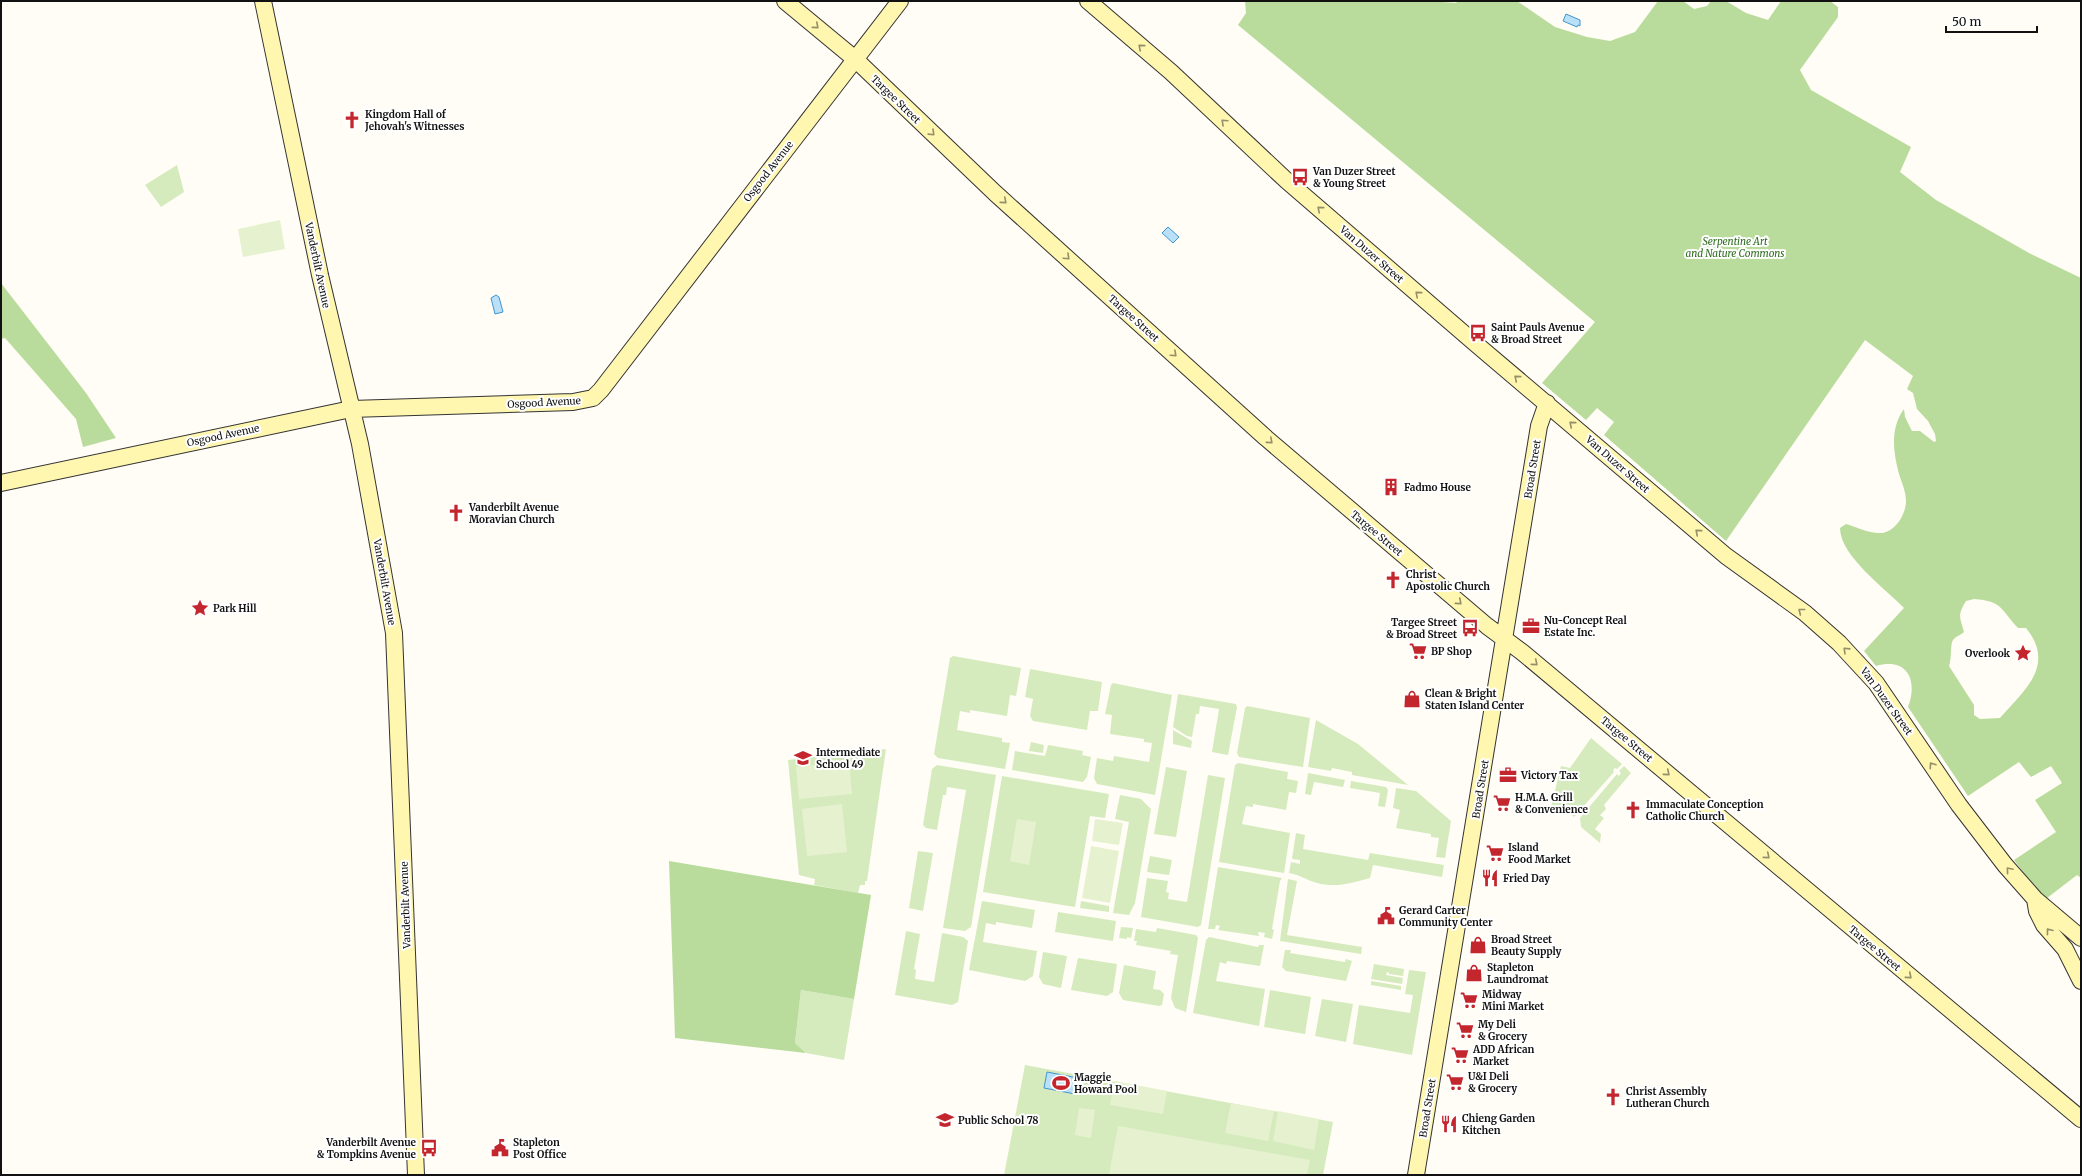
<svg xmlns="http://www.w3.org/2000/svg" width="2082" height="1176" font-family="Merriweather,serif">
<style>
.green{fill:#d5ebbd}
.forest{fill:#b9dc9c;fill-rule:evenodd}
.pitch{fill:#e6f2cf}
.water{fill:#b9e0f7;stroke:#3f96cf}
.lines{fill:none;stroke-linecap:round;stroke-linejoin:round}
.secondary-casing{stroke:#333;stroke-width:18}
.secondary{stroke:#fff6b0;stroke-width:16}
.oneway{stroke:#948f68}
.labels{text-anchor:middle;stroke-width:4;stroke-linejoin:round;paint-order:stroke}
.street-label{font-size:10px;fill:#111;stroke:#fff}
.poi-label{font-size:10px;font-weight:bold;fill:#111;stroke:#fff;text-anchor:start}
.park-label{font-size:10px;font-style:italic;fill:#2f6b1f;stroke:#fff}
</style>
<rect width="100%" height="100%" fill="#fffdf5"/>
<path class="green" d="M 177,165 L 184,192 L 161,207 L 145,185 Z
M 953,656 L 1021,668 L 1016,696 L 1010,695 L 1007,716 L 970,710 L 970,713 L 960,711 L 957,730 L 1002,738 L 1002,742 L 1010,743 L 1005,769 L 938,758 L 934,754 L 950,658 Z
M 1030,669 L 1102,682 L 1098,711 L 1090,711 L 1087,730 L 1033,721 L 1030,716 L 1033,699 L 1025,697 Z
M 1113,683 L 1172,695 L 1155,795 L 1097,784 L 1094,778 L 1097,758 L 1113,761 L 1114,756 L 1149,762 L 1152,743 L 1144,742 L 1144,739 L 1110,734 L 1112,715 L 1105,714 L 1111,685 Z
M 1178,694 L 1236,704 L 1237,707 L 1228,755 L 1212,752 L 1219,709 L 1200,706 L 1199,714 L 1196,714 L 1192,737 L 1187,736 L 1173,727 Z
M 1247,706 L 1310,718 L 1303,767 L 1239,757 L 1237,753 L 1245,708 Z
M 1316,720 L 1358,744 L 1408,785 L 1352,775 L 1352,772 L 1332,768 L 1331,771 L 1308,767 Z
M 1173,730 L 1192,741 L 1191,748 L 1173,744 Z
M 1591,738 L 1622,764 L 1617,769 L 1615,768 L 1613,770 L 1614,772 L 1574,817 L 1565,809 L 1562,812 L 1551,807 L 1561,766 L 1570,768 Z
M 1031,742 L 1044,745 L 1043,753 L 1029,751 Z
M 1048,745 L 1083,751 L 1082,755 L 1091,757 L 1087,777 L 1083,782 L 1012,770 L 1015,751 L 1045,756 Z
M 886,749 L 867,881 L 865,881 L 865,885 L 860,885 L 858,893 L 814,885 L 815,879 L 799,875 L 788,760 Z
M 1238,763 L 1288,772 L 1287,779 L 1298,781 L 1296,793 L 1289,792 L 1286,810 L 1253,804 L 1253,807 L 1246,806 L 1242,824 L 1290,833 L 1284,873 L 1219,862 L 1235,765 Z
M 937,765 L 996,775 L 971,927 L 965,931 L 943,928 L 966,790 L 947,787 L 946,795 L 943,795 L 937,830 L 926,828 L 923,825 L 932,769 Z
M 1624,766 L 1631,773 L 1604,805 L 1606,809 L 1600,815 L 1604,818 L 1595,829 L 1601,834 L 1600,843 L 1581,827 L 1580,818 L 1617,774 L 1619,776 L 1621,773 L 1619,771 Z
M 1166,767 L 1187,771 L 1176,837 L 1154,834 Z
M 1308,773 L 1345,780 L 1343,787 L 1314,782 L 1311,795 L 1305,794 Z
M 1208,775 L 1225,778 L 1201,925 L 1198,927 L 1141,917 L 1147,878 L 1168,881 L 1166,892 L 1169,893 L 1168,899 L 1187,902 Z
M 1002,776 L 1109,794 L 1105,818 L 1090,816 L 1075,907 L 983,892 Z
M 1351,781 L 1386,787 L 1388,790 L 1385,807 L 1378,806 L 1380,793 L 1350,788 Z
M 1396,788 L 1416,791 L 1451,821 L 1445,858 L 1436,857 L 1439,838 L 1431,837 L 1431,834 L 1396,828 L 1400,810 L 1393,808 Z
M 1120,795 L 1141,799 L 1151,809 L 1135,903 L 1129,915 L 1113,913 L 1129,822 L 1115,819 Z
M 1296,833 L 1305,835 L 1303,849 L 1368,860 L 1370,853 L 1444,865 L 1442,877 L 1373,865 L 1370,878 C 1353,883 1335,888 1317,883 C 1306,880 1301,875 1289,873 L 1291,862 L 1300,864 L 1300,860 L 1292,859 Z
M 918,851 L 933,853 L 923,911 L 909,908 Z
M 1150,856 L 1172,860 L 1169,875 L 1147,872 Z
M 1218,867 L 1282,878 L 1280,881 L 1272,929 L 1274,930 L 1272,939 L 1264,937 L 1265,933 L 1258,932 L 1259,936 L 1218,930 L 1220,926 L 1216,925 L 1215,929 L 1208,929 Z
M 1288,879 L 1297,881 L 1287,935 L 1362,947 L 1361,954 L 1280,941 Z
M 982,901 L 1035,910 L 1032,928 L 996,922 L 996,925 L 986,923 L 983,942 L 1037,951 L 1033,976 L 1025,981 L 969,970 Z
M 1081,901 L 1109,906 L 1109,912 L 1080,908 Z
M 1058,912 L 1116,921 L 1113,941 L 1055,932 Z
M 1121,927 L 1133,928 L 1131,938 L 1127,937 L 1127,939 L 1119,938 Z
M 1157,928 L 1196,935 L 1198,938 L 1186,1012 L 1175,1008 L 1171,998 L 1178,955 L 1170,954 L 1171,951 L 1136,945 L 1137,941 L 1134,941 L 1136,929 L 1156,932 Z
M 906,931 L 920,934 L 914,969 L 916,970 L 915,979 L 934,982 L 942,933 L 963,937 L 968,941 L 958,1002 L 952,1005 L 895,995 Z
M 1209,937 L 1258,947 L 1259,945 L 1264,945 L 1260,966 L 1227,961 L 1226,964 L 1220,962 L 1216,981 L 1265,989 L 1259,1026 L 1193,1013 L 1206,940 Z
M 1285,950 L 1291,950 L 1290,953 L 1345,962 L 1346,959 L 1352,961 L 1346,981 L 1286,971 L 1282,967 Z
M 1043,952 L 1067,956 L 1061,988 L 1043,984 L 1039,977 Z
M 1078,958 L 1117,964 L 1113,992 L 1107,996 L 1071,990 Z
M 1374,964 L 1404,969 L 1403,976 L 1389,974 L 1389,973 L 1387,972 L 1386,975 L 1403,978 L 1402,984 L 1371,979 Z
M 1124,965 L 1156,971 L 1153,989 L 1160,990 L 1164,994 L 1162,1005 L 1159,1006 L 1123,1000 L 1119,993 Z
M 1409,970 L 1426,972 L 1412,1055 L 1353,1044 L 1359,1005 L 1410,1013 L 1413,995 L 1405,994 Z
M 1371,981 L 1401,986 L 1401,990 L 1371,985 Z
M 801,990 L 854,999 L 844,1060 L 806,1053 L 795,1043 Z
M 1270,990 L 1311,997 L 1305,1034 L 1264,1027 Z
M 1322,999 L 1353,1004 L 1346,1042 L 1315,1036 Z
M 1025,1065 L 1333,1122 L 1323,1175 L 1004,1175 Z"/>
<path class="forest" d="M 1245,1 L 1429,1 L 1456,3 L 1458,1 L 1517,1 L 1555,27 L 1587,37 L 1610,41 L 1635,32 L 1658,1 L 1683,1 L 1694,9 L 1707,6 L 1711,1 L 1726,1 L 1746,13 L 1768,20 L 1781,1 L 1830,1 L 1838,7 L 1838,17 L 1800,70 L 1811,90 L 1911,147 L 1900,172 L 1936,200 L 2029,253 L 2081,278 L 2081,878 L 2077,875 L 2047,898 L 2038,892 L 2014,860 L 2056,832 L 2035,800 L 2062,783 L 2051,766 L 2031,777 L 2019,762 L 1968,796 L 1908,707 C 1918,681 1908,657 1876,666 L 1864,651 L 1904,608 C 1886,589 1840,556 1840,528 L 1846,524 C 1857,527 1868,533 1879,533 C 1894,534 1906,515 1906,501 C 1906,492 1902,483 1899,474 C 1893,452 1890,428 1904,409 L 1905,417 L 1912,431 L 1920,431 L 1934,442 L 1936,441 L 1935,434 L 1928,421 L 1917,409 L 1913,393 L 1907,389 L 1913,376 L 1865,340 L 1726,541 L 1604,435 L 1614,422 L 1597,408 L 1586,420 L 1542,383 L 1595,322 L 1238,25 L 1246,13 ZM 1974,599 C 2003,601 2001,610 2018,628 L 2026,628 C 2056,665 2025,690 2000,718 L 1980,719 L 1974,715 L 1974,705 L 1949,666 C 1952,658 1950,644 1953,640 C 1956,636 1961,635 1964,632 C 1960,617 1957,616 1966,601 Z
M 1,283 L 86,393 L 116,438 L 83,447 L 76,419 L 5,338 L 1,339 Z
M 669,861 L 871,895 L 854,999 L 801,990 L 795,1043 L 806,1053 L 675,1038 Z"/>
<path class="pitch" d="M 280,220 L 285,249 L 243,257 L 238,229 Z
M 849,761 L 852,794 L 799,799 L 796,767 Z
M 842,804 L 847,852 L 807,856 L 802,809 Z
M 1017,819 L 1036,822 L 1029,865 L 1010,861 Z
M 1095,819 L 1123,823 L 1119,845 L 1092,841 Z
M 1091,846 L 1119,851 L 1110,903 L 1082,898 Z
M 1115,1081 L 1167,1091 L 1163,1114 L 1110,1105 Z
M 1231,1103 L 1274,1111 L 1268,1141 L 1225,1133 Z
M 1079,1108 L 1095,1110 L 1091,1138 L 1075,1135 Z
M 1278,1111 L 1319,1119 L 1314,1150 L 1273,1141 Z
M 1118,1126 L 1310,1160 L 1307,1175 L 1109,1175 Z"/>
<path class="water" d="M 1566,14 L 1580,20 L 1580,26 L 1578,25 L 1577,27 L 1563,21 Z
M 1168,227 L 1179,237 L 1173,243 L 1162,233 Z
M 496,295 L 499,297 L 503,312 L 495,314 L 491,298 Z
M 1047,1072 L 1078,1078 L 1075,1094 L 1044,1088 Z"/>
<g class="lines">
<g class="secondary-casing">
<path id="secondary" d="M 263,1 L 320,275 L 360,444 L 394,633 L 416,1175
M 785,1 L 855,59 L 995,193 L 1266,438 L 1487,626 L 1522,652 L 2081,1119
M 1088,1 L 1171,72 L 1287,181 L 1476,344 L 1726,556 L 1805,613 L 1839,643 L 1876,683 L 1959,805 L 2005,865 L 2035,899 L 2081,938
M 1,483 L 351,409 L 573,402 L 593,398 L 601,390 L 900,1
M 2035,899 L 2037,911 L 2044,925 L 2065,949 L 2081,981
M 1416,1175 L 1539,426 L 1547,403"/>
</g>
<use href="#secondary" class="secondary"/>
</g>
<defs><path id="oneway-chevron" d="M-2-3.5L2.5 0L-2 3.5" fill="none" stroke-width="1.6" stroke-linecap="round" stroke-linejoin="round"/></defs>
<g class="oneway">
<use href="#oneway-chevron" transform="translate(816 26) rotate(41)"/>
<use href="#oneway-chevron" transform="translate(1141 47) rotate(-139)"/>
<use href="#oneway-chevron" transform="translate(1224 122) rotate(-137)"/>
<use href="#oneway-chevron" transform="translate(932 133) rotate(44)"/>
<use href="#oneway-chevron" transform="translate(1004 201) rotate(41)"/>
<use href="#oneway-chevron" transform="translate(1320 209) rotate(-139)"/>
<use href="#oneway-chevron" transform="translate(1067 257) rotate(43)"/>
<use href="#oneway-chevron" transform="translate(1418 294) rotate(-139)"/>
<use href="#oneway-chevron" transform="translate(1174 354) rotate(42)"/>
<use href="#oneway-chevron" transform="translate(1517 378) rotate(-140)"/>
<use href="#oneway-chevron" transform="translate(1572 424) rotate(-140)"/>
<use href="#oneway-chevron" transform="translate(1270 441) rotate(41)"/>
<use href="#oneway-chevron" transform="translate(1698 532) rotate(-139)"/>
<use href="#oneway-chevron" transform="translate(1459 602) rotate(40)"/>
<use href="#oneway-chevron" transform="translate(1801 611) rotate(-142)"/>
<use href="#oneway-chevron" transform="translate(1846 650) rotate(-136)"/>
<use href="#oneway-chevron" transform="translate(1535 663) rotate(40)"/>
<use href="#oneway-chevron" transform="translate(1932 765) rotate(-124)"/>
<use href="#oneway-chevron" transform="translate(1667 773) rotate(40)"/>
<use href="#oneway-chevron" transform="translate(1767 856) rotate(40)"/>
<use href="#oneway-chevron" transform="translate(2009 870) rotate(-130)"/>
<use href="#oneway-chevron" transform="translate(2049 931) rotate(-128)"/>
<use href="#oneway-chevron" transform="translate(1909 976) rotate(40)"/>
</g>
<defs>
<g id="church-bare" transform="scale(1.38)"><path d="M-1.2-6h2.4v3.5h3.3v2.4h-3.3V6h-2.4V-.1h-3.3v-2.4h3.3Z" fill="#c4262e" stroke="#fff" stroke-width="2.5" paint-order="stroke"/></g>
<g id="bus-bare" transform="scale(1.38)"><path d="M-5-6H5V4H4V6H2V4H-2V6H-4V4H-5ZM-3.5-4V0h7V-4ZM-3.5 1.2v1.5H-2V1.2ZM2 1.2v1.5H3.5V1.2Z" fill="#c4262e" stroke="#fff" stroke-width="2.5" paint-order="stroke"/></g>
<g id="building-bare" transform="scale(1.38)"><path d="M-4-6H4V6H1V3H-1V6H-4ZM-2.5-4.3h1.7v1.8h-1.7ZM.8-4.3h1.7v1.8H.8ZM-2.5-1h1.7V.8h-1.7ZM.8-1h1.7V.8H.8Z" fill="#c4262e" stroke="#fff" stroke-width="2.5" paint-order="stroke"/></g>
<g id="sight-bare" transform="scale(1.38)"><path d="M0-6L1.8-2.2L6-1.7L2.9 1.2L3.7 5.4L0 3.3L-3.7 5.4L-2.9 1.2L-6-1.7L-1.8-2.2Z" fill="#c4262e" stroke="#fff" stroke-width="2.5" paint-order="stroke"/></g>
<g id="office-bare" transform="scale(1.38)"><path d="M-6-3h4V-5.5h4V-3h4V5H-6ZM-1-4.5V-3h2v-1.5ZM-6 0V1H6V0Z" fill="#c4262e" stroke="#fff" stroke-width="2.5" paint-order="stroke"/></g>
<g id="supermarket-bare" transform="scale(1.38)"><path d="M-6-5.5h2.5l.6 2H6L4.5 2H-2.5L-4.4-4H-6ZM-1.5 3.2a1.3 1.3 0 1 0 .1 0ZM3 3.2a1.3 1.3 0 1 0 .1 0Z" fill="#c4262e" stroke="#fff" stroke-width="2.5" paint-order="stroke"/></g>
<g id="shop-bare" transform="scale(1.38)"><path d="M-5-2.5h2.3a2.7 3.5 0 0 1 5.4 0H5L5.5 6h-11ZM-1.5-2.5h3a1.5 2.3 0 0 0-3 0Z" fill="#c4262e" stroke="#fff" stroke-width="2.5" paint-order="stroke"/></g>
<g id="school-bare" transform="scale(1.38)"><path d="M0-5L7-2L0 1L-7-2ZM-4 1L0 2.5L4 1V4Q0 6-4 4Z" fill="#c4262e" stroke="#fff" stroke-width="2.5" paint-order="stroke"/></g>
<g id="restaurant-bare" transform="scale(1.38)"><path d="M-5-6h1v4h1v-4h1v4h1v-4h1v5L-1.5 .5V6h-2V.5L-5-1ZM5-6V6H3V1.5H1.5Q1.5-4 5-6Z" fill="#c4262e" stroke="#fff" stroke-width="2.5" paint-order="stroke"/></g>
<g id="civic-bare" transform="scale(1.38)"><path d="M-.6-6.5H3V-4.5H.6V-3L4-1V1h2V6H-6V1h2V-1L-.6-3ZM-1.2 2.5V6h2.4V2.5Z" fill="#c4262e" stroke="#fff" stroke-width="2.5" paint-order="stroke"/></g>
<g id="stadium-bare" transform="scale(1.38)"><path d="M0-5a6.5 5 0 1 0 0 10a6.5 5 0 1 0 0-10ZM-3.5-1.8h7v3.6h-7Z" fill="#c4262e" stroke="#fff" stroke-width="2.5" paint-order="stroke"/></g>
</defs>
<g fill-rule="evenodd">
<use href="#church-bare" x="352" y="120"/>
<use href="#bus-bare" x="1300" y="177"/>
<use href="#bus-bare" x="1478" y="333"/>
<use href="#building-bare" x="1391" y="487"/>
<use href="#church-bare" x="456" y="513"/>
<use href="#church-bare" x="1393" y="580"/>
<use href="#sight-bare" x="200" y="608"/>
<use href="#office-bare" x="1531" y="626"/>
<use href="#bus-bare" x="1470" y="628"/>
<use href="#supermarket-bare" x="1418" y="651"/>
<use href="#sight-bare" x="2023" y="653"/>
<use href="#shop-bare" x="1412" y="699"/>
<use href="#school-bare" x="803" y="758"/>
<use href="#office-bare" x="1508" y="775"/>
<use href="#supermarket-bare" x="1502" y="803"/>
<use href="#church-bare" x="1633" y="810"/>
<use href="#supermarket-bare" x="1495" y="853"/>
<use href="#restaurant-bare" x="1490" y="878"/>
<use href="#civic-bare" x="1386" y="916"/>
<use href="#shop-bare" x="1478" y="945"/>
<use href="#shop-bare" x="1474" y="973"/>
<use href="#supermarket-bare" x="1469" y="1000"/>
<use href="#supermarket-bare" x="1465" y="1030"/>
<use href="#supermarket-bare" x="1460" y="1055"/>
<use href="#supermarket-bare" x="1455" y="1082"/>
<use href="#stadium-bare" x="1061" y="1083"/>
<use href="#church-bare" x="1613" y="1097"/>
<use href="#school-bare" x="945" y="1120"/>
<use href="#restaurant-bare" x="1449" y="1124"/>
<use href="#bus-bare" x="429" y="1148"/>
<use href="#civic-bare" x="500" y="1148"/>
</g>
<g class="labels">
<g class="street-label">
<text transform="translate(896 99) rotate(44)" y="4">Targee Street</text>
<text transform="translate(768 171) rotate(-52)" y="4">Osgood Avenue</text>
<text transform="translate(1372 254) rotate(41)" y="4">Van Duzer Street</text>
<text transform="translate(318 265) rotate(78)" y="4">Vanderbilt Avenue</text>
<text transform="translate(1134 318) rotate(42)" y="4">Targee Street</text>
<text transform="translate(544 402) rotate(-3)" y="4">Osgood Avenue</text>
<text transform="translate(223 435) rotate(-12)" y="4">Osgood Avenue</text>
<text transform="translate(1618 464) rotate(41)" y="4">Van Duzer Street</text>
<text transform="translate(1532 469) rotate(-81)" y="4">Broad Street</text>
<text transform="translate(1377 533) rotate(40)" y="4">Targee Street</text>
<text transform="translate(385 582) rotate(80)" y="4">Vanderbilt Avenue</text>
<text transform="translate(1887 701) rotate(54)" y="4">Van Duzer Street</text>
<text transform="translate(1627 739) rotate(40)" y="4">Targee Street</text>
<text transform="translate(1480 789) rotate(-81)" y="4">Broad Street</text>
<text transform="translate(405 905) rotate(-92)" y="4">Vanderbilt Avenue</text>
<text transform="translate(1875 948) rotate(40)" y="4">Targee Street</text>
<text transform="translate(1427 1108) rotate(-81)" y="4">Broad Street</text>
</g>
<g class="poi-label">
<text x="365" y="118">Kingdom Hall of<tspan x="365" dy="12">Jehovah's Witnesses</tspan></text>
<text x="1313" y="175">Van Duzer Street<tspan x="1313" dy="12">&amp; Young Street</tspan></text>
<text x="1491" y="331">Saint Pauls Avenue<tspan x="1491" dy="12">&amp; Broad Street</tspan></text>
<text x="1404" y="491">Fadmo House</text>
<text x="469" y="511">Vanderbilt Avenue<tspan x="469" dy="12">Moravian Church</tspan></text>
<text x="1406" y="578">Christ<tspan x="1406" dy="12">Apostolic Church</tspan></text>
<text x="213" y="612">Park Hill</text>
<text x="1544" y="624">Nu-Concept Real<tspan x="1544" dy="12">Estate Inc.</tspan></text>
<text x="1457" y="626" text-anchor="end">Targee Street<tspan x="1457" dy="12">&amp; Broad Street</tspan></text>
<text x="1431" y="655">BP Shop</text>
<text x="2010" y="657" text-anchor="end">Overlook</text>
<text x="1425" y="697">Clean &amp; Bright<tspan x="1425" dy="12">Staten Island Center</tspan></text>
<text x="816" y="756">Intermediate<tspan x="816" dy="12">School 49</tspan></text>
<text x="1521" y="779">Victory Tax</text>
<text x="1515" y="801">H.M.A. Grill<tspan x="1515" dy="12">&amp; Convenience</tspan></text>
<text x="1646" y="808">Immaculate Conception<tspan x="1646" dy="12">Catholic Church</tspan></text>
<text x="1508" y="851">Island<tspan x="1508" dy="12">Food Market</tspan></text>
<text x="1503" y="882">Fried Day</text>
<text x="1399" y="914">Gerard Carter<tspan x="1399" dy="12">Community Center</tspan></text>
<text x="1491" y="943">Broad Street<tspan x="1491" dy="12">Beauty Supply</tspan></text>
<text x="1487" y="971">Stapleton<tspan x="1487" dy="12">Laundromat</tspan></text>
<text x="1482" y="998">Midway<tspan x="1482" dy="12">Mini Market</tspan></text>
<text x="1478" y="1028">My Deli<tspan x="1478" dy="12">&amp; Grocery</tspan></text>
<text x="1473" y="1053">ADD African<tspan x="1473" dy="12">Market</tspan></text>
<text x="1468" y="1080">U&amp;I Deli<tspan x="1468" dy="12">&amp; Grocery</tspan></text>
<text x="1074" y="1081">Maggie<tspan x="1074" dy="12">Howard Pool</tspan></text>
<text x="1626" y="1095">Christ Assembly<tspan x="1626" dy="12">Lutheran Church</tspan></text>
<text x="1462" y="1122">Chieng Garden<tspan x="1462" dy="12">Kitchen</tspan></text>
<text x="958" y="1124">Public School 78</text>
<text x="416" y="1146" text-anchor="end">Vanderbilt Avenue<tspan x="416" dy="12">&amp; Tompkins Avenue</tspan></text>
<text x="513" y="1146">Stapleton<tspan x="513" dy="12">Post Office</tspan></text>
</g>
<g class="park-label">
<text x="1735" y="245">Serpentine Art<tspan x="1735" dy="12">and Nature Commons</tspan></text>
</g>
</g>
<rect width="2082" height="1176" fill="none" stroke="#111111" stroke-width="4"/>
<path d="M1946 26v6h91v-6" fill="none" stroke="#111111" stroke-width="2"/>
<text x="1952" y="26" font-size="12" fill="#111111" stroke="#ffffff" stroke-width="3" paint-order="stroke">50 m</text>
</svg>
